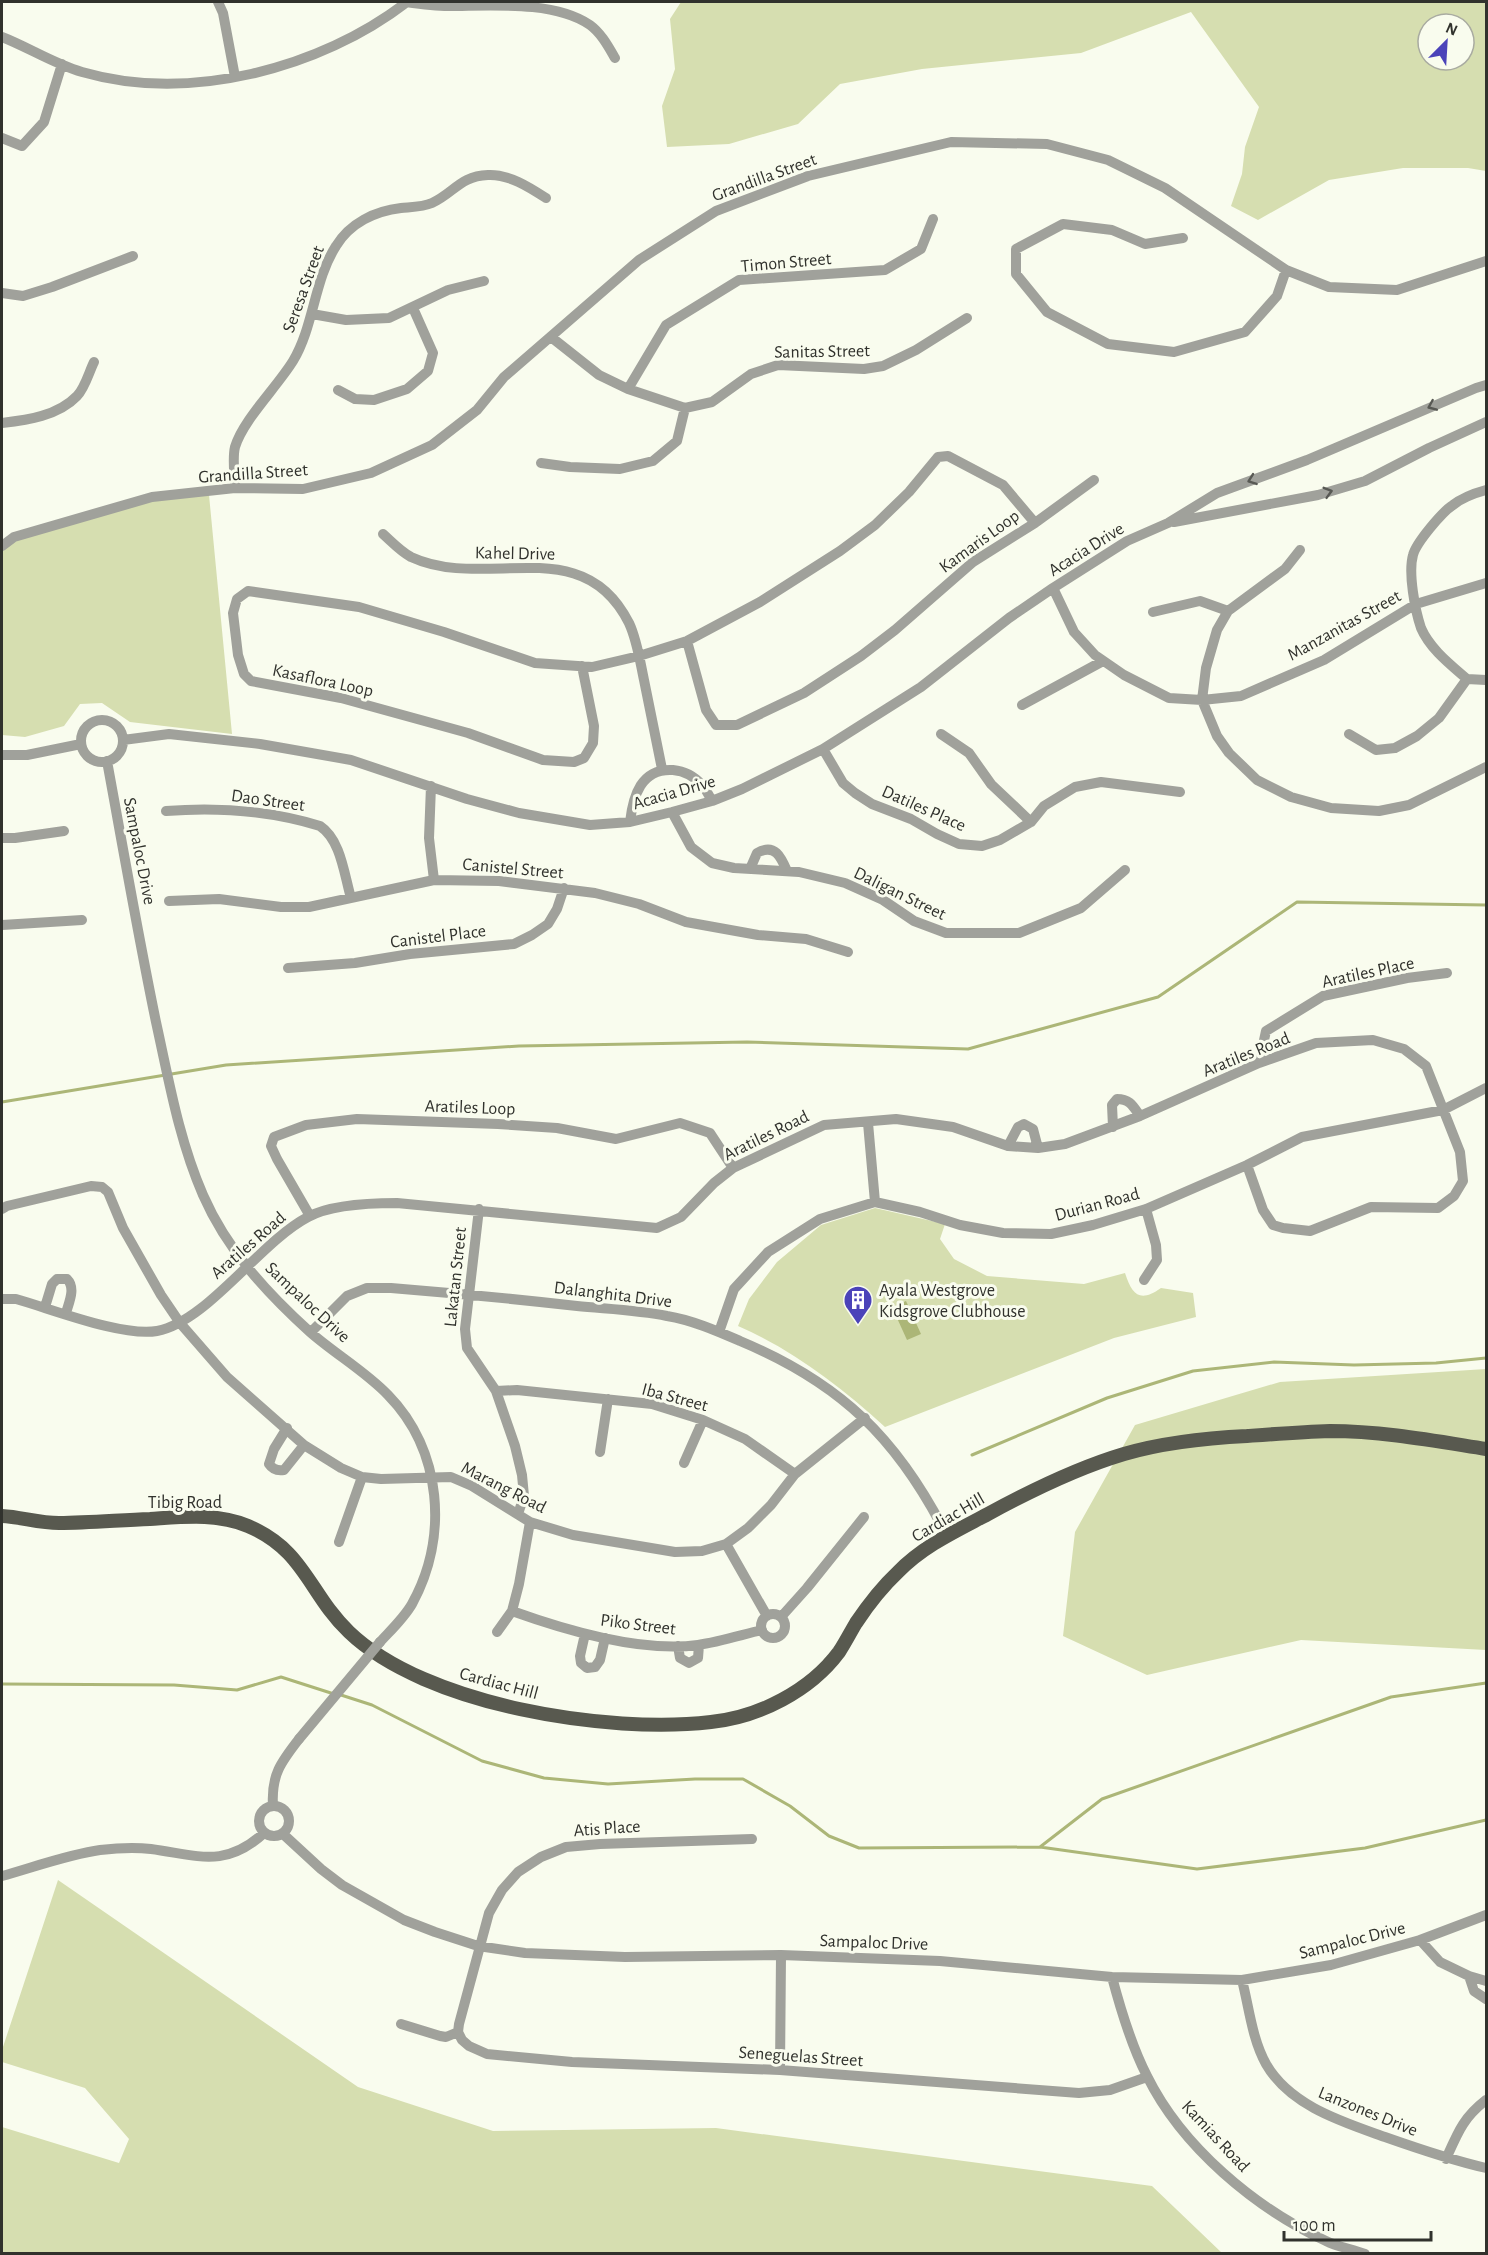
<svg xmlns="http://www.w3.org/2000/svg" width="1488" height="2255" font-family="'Alegreya Sans',sans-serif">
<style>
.green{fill:#d6deb0;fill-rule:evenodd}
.water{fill:#acb677}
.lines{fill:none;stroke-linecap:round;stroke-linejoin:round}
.stream{stroke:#acb677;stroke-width:3}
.minor{stroke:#a0a19b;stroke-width:10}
.major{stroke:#58594f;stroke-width:14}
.minor-bridge{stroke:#a0a19b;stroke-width:10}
.oneway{stroke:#585954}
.labels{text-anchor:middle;stroke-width:6;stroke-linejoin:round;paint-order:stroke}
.street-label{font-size:18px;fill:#31322d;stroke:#f9fcee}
.poi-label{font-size:18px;fill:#31322d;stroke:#f9fcee;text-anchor:start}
</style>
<rect width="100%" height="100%" fill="#f9fcee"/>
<path class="green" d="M 681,2 L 1486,2 L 1486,171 L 1468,168 L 1403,168 L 1329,180 L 1258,220 L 1231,206 L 1242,174 L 1245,147 L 1259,107 L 1191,12 L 1081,53 L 922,69 L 840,84 L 798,124 L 729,144 L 667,147 L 662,106 L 675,69 L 670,19 ZM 1428,24 L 1464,24 L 1464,60 L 1428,60 Z
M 209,495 L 232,734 L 130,722 L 102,703 L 80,704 L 64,726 L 25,737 L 2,735 L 2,551 L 17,539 L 151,501 Z
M 875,1208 L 945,1224 L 940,1239 L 954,1259 L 987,1276 L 1084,1284 L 1125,1273 C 1132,1295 1140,1303 1161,1288 L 1193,1293 L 1196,1317 L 1114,1338 L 885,1427 C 840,1386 793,1350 738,1326 L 749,1299 L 777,1262 L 821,1225 Z
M 1486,1369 L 1486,1650 L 1301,1640 L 1147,1675 L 1063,1636 L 1075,1532 L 1135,1425 L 1280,1382 Z
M 58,1880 L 358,2087 L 493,2131 L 716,2128 L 1152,2186 L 1222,2253 L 2,2253 L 2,2127 L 119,2163 L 129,2139 L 85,2088 L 2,2062 L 2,2050 Z"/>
<path class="water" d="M 906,1301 L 921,1334 L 907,1340 L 892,1307 Z"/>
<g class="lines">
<path class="stream" d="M 2,1102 L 226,1065 L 519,1046 L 747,1042 L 968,1049 L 1158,997 L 1297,902 L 1486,905
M 972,1455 L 1107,1398 L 1193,1371 L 1274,1362 L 1354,1365 L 1436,1363 L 1486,1358
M 2,1684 L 174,1685 L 237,1690 L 281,1677 L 334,1694
M 341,1695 L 372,1705 L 482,1761 L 544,1778 L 608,1784 L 695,1779 L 743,1779 L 790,1806 L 829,1836 L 859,1848 L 1040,1847 L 1197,1869 L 1365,1848 L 1486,1820
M 1040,1847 L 1102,1799 L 1391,1697 L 1486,1683"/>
<path class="minor" d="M 218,2 L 223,13 L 235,77
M 406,2 C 420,4 434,6 448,6 C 489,6 554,0 590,25 C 601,33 608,46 615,58
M 2,37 C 28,47 54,64 82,72 C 189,103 320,69 407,2
M 2,138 L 22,146 L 44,122 L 62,64
M 1183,238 L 1145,244 L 1112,230 L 1063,224 L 1016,249 L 1016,274 L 1047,312 L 1108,344 L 1174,352 L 1245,332 L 1277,296 L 1286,270
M 2,293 L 23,296 L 52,287 L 133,256
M 312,314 L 346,320 L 389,318 L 448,290 L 484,281
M 551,337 L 599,375 L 628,389 L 685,408 L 712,402 L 751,374 L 778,365 L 864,369 L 883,366 L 916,350 L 967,318
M 628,389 L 666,325 L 739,280 L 885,270 L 921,249 L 933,219
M 338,390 L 355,399 L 374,400 L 407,389 L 428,371 L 433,353 L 413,308
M 2,423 C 27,420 58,416 77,396 C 85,388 89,372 94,362
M 541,463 L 570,467 L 620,469 L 653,461 L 677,441 L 685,408
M 235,488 C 235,476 232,459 235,447 C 243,420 277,387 293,361 C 314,326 314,280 336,246 C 350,223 375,211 401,208 C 411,207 423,207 432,203 C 454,193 460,176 488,175 C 509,174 529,187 546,198
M 1486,490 C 1475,493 1463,497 1453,505 C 1442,512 1416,543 1413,555 C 1408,573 1415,610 1421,628 C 1430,649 1451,665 1467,679 L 1486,680
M 1174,522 L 1318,495 L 1365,481 L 1429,448 L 1486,422
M 383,534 C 392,542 400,551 411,557 C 486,592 582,529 629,623 C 637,640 640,661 644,680 C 650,710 656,739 662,769
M 2,546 L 14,537 L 152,497 L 235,488 L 303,489 L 371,473 L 432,445 L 477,410 L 504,377 L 639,260 L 716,211 L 808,176 L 951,142 L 1047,144 L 1108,160 L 1165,188 L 1286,270 L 1329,287 L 1397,290 L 1486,261
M 1300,550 L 1285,569 L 1228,611 L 1217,630 L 1206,668 L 1202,700 L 1217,736 L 1229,753 L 1257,780 L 1291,797 L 1331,808 L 1379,811 L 1409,805 L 1486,767
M 1053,588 L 1074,632 L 1095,655 L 1124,675 L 1169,698 L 1202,700 L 1241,696 L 1324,660 L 1416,604 L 1486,583
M 1153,612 L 1200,601 L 1228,611
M 687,641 L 706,710 L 716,725 L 737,725 L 804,693 L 861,656 L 895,630 L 973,562 L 1035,523 L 1094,480
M 582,666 L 594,726 L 593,743 L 584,758 L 574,762 L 543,760 L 468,733 L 341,698 L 251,681 L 244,674 L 238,655 L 233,613 L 237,599 L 248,591 L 359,607 L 444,632 L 535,663 L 592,667 L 639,656 L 687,641 L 760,602 L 840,551 L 875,525 L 909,492 L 938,457 L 948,456 L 1003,485 L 1035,523
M 1022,705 L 1103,661
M81 741a21 21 0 1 1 42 0a21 21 0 1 1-42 0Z
M 941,734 L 969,753 L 991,784 L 1031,822
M 1349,734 L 1376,750 L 1395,748 L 1417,736 L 1439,718 L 1467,679
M 123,740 L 169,734 L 260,744 L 351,760 L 467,799 L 519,813 L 590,825 L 630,822 L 672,812 L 712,801 L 742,789 L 823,749 L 921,687 L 1009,618 L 1053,588 L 1127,541 L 1168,523 L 1217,493 L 1307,460 L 1476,388 L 1486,385
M 823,749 L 843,783 L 855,793 L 872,804 L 911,819 L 937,834 L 959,844 L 982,846 L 1000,840 L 1031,822 L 1044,806 L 1075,787 L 1101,782 L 1180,792
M 2,755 L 27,755 L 81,744
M 107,761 C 123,848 138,935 156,1022 C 169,1081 179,1140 203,1195 C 227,1250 267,1293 310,1332 C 335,1354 365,1371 388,1395 C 442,1450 449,1537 412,1604 C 404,1618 391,1630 380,1642
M 431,786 L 429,838 L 434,880
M 166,811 C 217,807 271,811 320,826 C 341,840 344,874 351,898
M 672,812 L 691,847 L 712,863 L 734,868 L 799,872 L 845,883 L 883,900 L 914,921 L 946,933 L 1019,933 L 1081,908 L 1125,870
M 630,822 C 633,796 641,768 673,770 C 684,771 694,776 702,785 C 706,789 709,796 712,801
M 2,838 L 15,838 L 64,831
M 750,869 L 757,853 C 775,843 781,857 787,871
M 169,901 L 219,899 L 281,907 L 309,907 L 434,880 L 499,881 L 595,893 L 639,904 L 686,922 L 758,935 L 806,939 L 848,952
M 2,925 L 82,920
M 288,968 L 355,963 L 410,954 L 514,944 L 532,935 L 548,924 L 557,909 L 564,888
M 1259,1063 L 1266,1031 L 1323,996 L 1407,978 L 1447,973
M 868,1123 L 875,1202
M 1113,1127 L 1112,1105 L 1117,1099 C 1130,1099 1133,1106 1140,1116
M 1008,1146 L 1018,1127 L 1024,1124 L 1033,1129 L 1038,1148
M 2,1209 L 7,1206 L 91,1186 L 102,1187 L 108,1192 L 123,1228 L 161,1295 L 180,1323 L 227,1377 L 304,1445 L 341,1468 L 362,1477 L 381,1479 L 451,1477 L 472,1486 L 530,1522 L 573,1535 L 675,1552 L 702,1551 L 726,1544 L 748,1528 L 771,1505 L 795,1474 L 865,1418
M 479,1209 L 465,1329 L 467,1348 L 496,1391 L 515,1446 L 522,1475 L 524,1496 L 518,1514
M 310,1216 L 277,1159 L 271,1146 L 274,1137 L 306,1125 L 357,1119 L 498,1124 L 557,1128 L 616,1139 L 680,1123 L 710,1133 L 733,1168
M 1144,1280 L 1157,1260 L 1156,1245 L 1146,1209
M 2,1299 L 16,1299 C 52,1309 122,1337 157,1331 C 207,1322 260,1242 308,1217 C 330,1205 372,1203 397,1203 L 657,1228 L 681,1217 L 714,1183 L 733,1168 L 824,1125 L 896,1119 L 953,1127 L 1008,1146 L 1038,1148 L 1065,1144 L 1140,1116 L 1259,1063 L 1316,1043 L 1373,1040 L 1404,1049 L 1426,1066 L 1460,1152 L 1463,1181 L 1454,1196 L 1438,1208 L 1371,1207 L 1310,1231 L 1283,1228 L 1273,1225 L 1263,1210 L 1247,1165
M 45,1307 L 52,1284 L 57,1279 L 67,1279 C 76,1288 69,1302 66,1313
M 311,1332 L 347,1296 L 367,1288 L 391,1288 C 453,1293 515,1299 577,1306 C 607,1309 638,1310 667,1316 C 692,1320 717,1331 740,1341 C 841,1383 898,1439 947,1536
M 719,1332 L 734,1289 L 768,1252 L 820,1219 L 875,1202 L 920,1212 L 960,1225 L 1003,1233 L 1051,1234 L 1093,1225 L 1146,1209 L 1247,1165 L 1302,1137 L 1443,1110 L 1486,1088
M 496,1391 L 517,1390 L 652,1404 L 703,1420 L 745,1439 L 795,1474
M 287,1428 L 274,1449 L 269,1464 C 273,1470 278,1471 284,1470 L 304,1445
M 600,1452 L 608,1399
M 684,1463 L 703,1420
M 339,1542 L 362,1477
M 726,1544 L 767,1616
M 512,1611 C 565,1630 641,1653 698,1645 C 719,1642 741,1635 762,1630
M761 1626a12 12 0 1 1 24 0a12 12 0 1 1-24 0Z
M 781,1617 L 807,1588 L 864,1517
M 497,1632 L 512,1611 L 519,1584 L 530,1522
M 585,1634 L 580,1656 L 581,1663 L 587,1668 L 595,1667 L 600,1660 L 605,1638
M 678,1646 L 680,1658 L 689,1663 L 698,1658 L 699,1645
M259 1821a15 15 0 1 1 30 0a15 15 0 1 1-30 0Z
M 273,1806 C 271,1775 281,1762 299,1739
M 283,1834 L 321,1869 L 342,1885 L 404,1920 L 435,1932 L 478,1946 L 525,1953 L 625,1957 L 781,1955 L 940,1961 L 1112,1977 L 1242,1980 L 1331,1965 L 1420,1940 L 1486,1915
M 752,1839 L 600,1844 L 566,1847 L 541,1857 L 518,1872 L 502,1890 L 489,1913 L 459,2024 L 458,2032 L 462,2040 L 469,2046 L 487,2054 L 572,2062 L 780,2070 L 1079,2093 L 1110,2090 L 1147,2077
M 2,1876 C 31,1868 70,1854 100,1850 C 117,1848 134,1847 151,1849 C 197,1855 225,1869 264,1833
M 1420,1940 L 1440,1962 L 1469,1976 L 1486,1981
M 1469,1976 L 1474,1991 L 1486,1999
M 1112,1977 C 1121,2011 1131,2045 1147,2076 C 1182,2147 1255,2208 1326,2241 C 1338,2247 1352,2249 1365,2254
M 1242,1980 C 1249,2007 1252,2039 1266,2064 C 1290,2106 1343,2122 1385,2137 C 1419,2149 1451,2160 1486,2168
M 401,2024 L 440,2036 L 446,2037 L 458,2032
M 780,2070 L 781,1955
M 1446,2159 C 1458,2132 1463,2118 1486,2100"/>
<path class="major" d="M 2,1516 C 21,1517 39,1523 59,1523 C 89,1523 120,1520 150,1519 C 183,1517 217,1513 248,1526 C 305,1550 309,1594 349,1632 C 426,1706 609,1734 711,1722 C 759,1717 810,1691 839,1652 C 845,1643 850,1633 856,1623 C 868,1605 882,1587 898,1572 C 923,1546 956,1531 988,1514 C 1032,1490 1077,1468 1124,1454 C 1165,1442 1206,1438 1247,1436 C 1275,1434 1302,1432 1330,1431 C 1382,1431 1435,1441 1486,1449"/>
<path class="minor-bridge" d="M 299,1739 L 380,1642"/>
</g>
<defs><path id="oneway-chevron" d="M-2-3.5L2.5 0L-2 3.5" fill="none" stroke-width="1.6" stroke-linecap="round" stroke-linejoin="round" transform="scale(1.5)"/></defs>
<g class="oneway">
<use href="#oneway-chevron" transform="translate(1432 406) rotate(157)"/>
<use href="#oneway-chevron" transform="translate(1252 480) rotate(160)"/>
<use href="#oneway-chevron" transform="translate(1328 492) rotate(-16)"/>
</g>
<defs>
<g id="building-pin" transform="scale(1.5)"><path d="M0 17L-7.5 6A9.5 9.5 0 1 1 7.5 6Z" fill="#4b43b9" stroke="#f9fcee"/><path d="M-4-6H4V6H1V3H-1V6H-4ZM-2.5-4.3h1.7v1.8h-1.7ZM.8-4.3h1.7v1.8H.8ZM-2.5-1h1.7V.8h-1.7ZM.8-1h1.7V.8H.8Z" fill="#fff"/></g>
</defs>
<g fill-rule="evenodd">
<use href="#building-pin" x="858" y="1300"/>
</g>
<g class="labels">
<g class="street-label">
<text transform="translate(764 177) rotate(-20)" y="6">Grandilla Street</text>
<text transform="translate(786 262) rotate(-5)" y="6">Timon Street</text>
<text transform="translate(303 289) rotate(-70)" y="6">Seresa Street</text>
<text transform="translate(822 351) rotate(-1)" y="6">Sanitas Street</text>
<text transform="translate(253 473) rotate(-4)" y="6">Grandilla Street</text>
<text transform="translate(979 541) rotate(-36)" y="6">Kamaris Loop</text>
<text transform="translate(1086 549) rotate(-32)" y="6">Acacia Drive</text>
<text transform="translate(515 553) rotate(1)" y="6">Kahel Drive</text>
<text transform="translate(1344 625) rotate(-29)" y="6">Manzanitas Street</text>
<text transform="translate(323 680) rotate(12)" y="6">Kasaflora Loop</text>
<text transform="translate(674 792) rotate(-16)" y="6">Acacia Drive</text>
<text transform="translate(268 800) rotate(8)" y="6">Dao Street</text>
<text transform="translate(924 808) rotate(24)" y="6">Datiles Place</text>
<text transform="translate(140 851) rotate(79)" y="6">Sampaloc Drive</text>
<text transform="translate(513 868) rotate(5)" y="6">Canistel Street</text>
<text transform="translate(900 893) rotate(26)" y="6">Daligan Street</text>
<text transform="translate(438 936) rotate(-7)" y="6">Canistel Place</text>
<text transform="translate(1368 972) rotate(-12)" y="6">Aratiles Place</text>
<text transform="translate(1246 1054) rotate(-22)" y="6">Aratiles Road</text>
<text transform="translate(470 1107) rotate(2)" y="6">Aratiles Loop</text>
<text transform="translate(766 1135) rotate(-26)" y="6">Aratiles Road</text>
<text transform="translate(1097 1204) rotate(-15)" y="6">Durian Road</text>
<text transform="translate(248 1245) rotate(-41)" y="6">Aratiles Road</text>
<text transform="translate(455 1277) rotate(-84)" y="6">Lakatan Street</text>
<text transform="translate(613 1294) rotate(7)" y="6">Dalanghita Drive</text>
<text transform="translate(308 1302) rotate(43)" y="6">Sampaloc Drive</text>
<text transform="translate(675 1397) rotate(15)" y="6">Iba Street</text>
<text transform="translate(504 1487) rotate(27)" y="6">Marang Road</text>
<text x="185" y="1508">Tibig Road</text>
<text transform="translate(948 1517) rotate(-30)" y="6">Cardiac Hill</text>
<text transform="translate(638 1624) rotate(7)" y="6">Piko Street</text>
<text transform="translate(499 1683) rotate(15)" y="6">Cardiac Hill</text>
<text transform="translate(607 1828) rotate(-4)" y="6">Atis Place</text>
<text transform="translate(1352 1940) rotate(-14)" y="6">Sampaloc Drive</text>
<text transform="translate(874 1942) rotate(2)" y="6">Sampaloc Drive</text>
<text transform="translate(801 2056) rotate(4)" y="6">Seneguelas Street</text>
<text transform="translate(1368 2111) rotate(22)" y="6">Lanzones Drive</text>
<text transform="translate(1216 2136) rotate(47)" y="6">Kamias Road</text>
</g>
<g class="poi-label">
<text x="879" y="1296">Ayala Westgrove<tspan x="879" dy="21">Kidsgrove Clubhouse</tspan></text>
</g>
</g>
<rect width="1488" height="2255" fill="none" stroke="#31322d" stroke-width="6"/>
<g transform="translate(1446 42) rotate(24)"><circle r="28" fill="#f9fcee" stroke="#a9aba1" stroke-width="1.5"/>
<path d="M0-4.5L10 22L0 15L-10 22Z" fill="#4b43b9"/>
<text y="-9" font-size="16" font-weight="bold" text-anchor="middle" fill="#31322d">N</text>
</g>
<path d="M1284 2231v9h147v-9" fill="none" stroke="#31322d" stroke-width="3"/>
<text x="1293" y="2231" font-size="18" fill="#31322d" stroke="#f9fcee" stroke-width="4.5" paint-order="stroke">100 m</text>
</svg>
